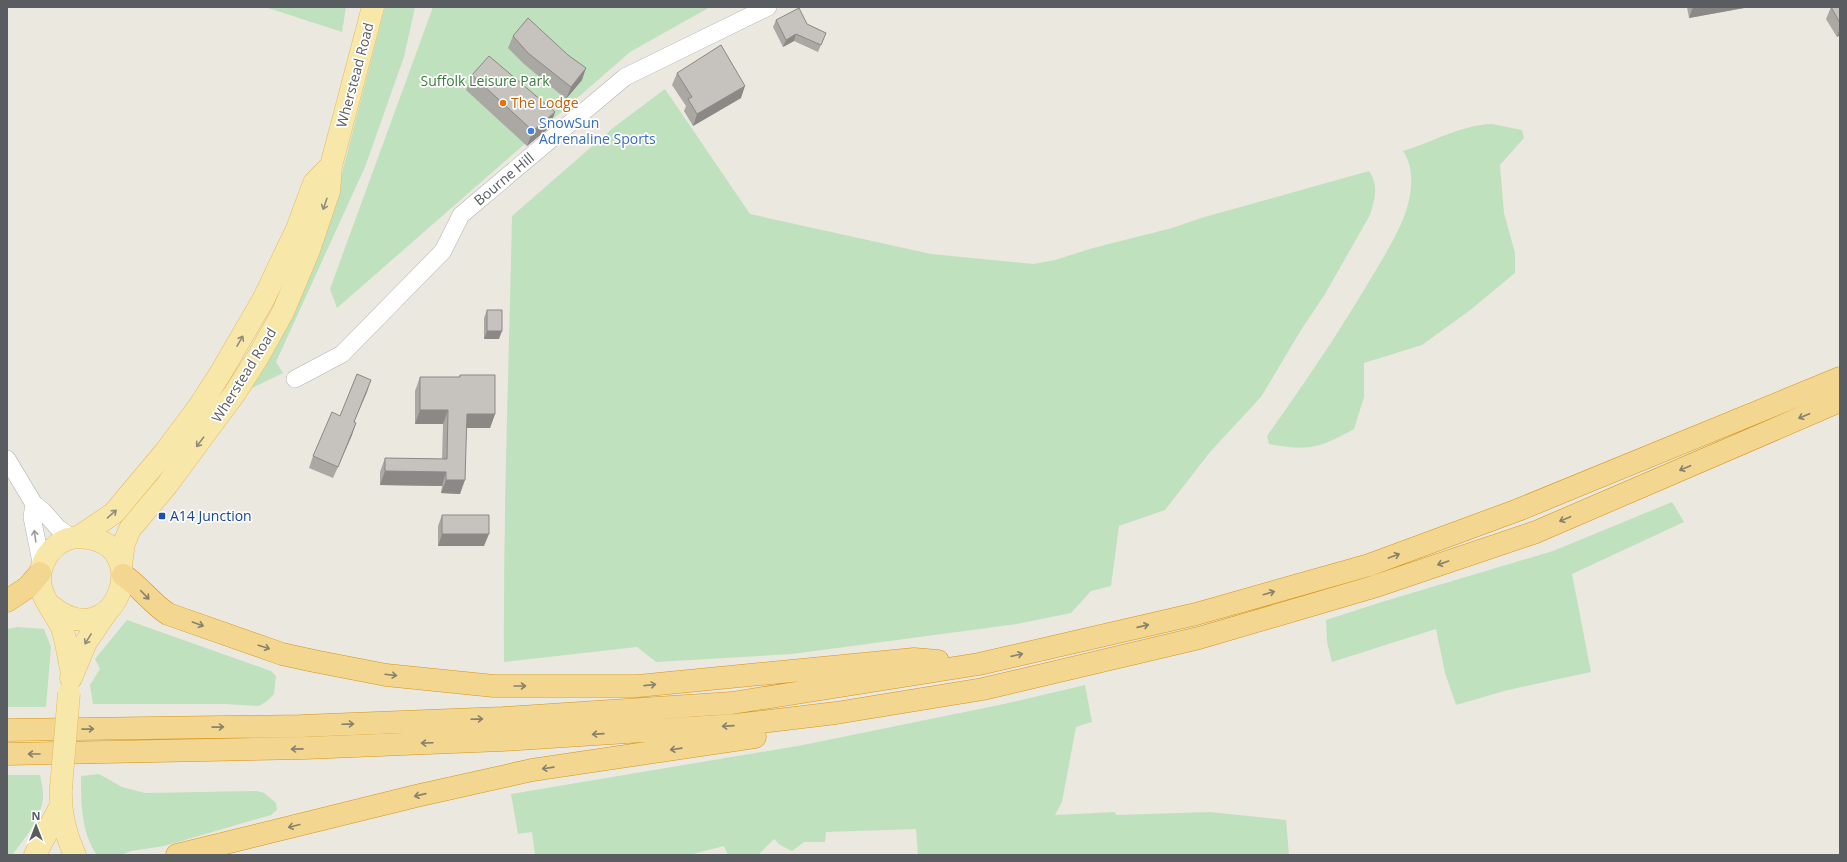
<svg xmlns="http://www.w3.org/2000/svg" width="1847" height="862" font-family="'Open Sans',sans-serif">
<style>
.green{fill:#bfe1be}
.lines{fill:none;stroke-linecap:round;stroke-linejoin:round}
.street-casing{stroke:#b1b3b7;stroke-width:18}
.primary-casing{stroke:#e4bb60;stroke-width:23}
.highway-casing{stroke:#d79414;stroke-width:23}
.street{stroke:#fff;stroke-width:17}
.primary{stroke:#f7e8a9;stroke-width:22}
.highway{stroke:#f3d68f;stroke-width:22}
.primary-bridge-casing{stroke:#e4bb60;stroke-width:23;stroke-linecap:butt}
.primary-bridge{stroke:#f7e8a9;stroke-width:22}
.wall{fill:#aaa8a3}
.shaded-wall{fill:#8b8885}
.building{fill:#c6c3be;stroke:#8b8885}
.oneway{stroke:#908d7a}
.oneway2{stroke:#87816e}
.oneway3{stroke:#9b9da0}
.food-dot{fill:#e8710a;stroke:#fff;stroke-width:1.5}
.shop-dot{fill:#3f7fe0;stroke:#fff;stroke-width:1.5}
.transit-dot{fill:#1a4fb4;stroke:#fff;stroke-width:1.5}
.labels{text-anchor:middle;stroke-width:3.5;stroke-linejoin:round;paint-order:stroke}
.street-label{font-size:14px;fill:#595c60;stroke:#fff}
.park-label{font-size:14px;fill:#3b7d3c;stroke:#fff}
.food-label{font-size:14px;fill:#c56008;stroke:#fff;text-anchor:start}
.shop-label{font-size:14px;fill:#366cbe;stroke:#fff;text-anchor:start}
.transit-label{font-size:14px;fill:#164399;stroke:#fff;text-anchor:start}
</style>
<rect width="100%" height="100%" fill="#ebe8e0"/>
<path class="green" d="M 265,7 L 346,7 L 342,32 Z
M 385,7 L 415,7 L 404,57 L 365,167 L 276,362 L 283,373 L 250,389 L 321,234 L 341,177 Z
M 433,7 L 710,7 L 630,52 L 337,308 L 330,289 Z
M 665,89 L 750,214 L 931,254 L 1034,264 L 1055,260 L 1093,248 L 1172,228 L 1201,218 L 1369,171 C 1379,186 1375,199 1370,215 L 1325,294 L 1301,330 L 1261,397 L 1210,452 L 1165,510 L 1119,526 L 1111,586 L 1091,591 L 1071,613 L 1017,624 L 792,654 L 656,662 L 637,647 L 504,662 C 503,513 509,364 512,216 L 613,128 Z
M 1492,124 L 1522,130 L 1524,138 L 1500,165 L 1504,213 L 1515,253 L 1515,273 L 1469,311 L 1422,345 L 1364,363 L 1364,397 L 1354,429 C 1317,449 1310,451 1269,444 L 1267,436 C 1301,388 1334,340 1364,290 C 1377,268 1391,246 1401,224 C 1411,202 1417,171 1403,151 C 1433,142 1461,125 1492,124 Z
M 1672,502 L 1684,522 L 1572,574 L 1591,672 L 1508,690 L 1456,705 L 1445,673 L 1436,629 L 1332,662 L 1327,642 L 1326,620 L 1385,601 L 1553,551 Z
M 127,620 L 271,671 L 276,676 L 274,694 L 267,701 L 259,706 L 224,704 L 93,704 L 90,685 L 100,669 L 95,659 Z
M 18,627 L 44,629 L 51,647 L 46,707 L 7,707 L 7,629 Z
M 1085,685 L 1092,722 L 1076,727 L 1062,802 L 1055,815 L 1115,812 L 1116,815 L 1210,812 L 1286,820 L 1289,855 L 918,855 L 916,829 L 826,832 L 825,842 L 804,842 L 792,851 L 780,845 L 774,839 L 758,855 L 728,855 L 724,846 L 689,855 L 535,855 L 532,832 L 518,834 L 511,794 L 803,745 L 1004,704 Z
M 99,774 L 122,787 L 145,793 L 257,791 L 264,793 L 276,803 L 277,810 L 271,815 L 164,846 L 131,851 L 121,855 L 97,855 C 81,833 81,802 81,776 Z
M 7,775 L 40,775 C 41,781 43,788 43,794 C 44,815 25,839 12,855 L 7,855 Z"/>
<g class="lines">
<g class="street-casing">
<path id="street" d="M 295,379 L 342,354 L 443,251 L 461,215 L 625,77 L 768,7
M 7,459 L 34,504 L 43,511 L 58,528 L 72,538
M 34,504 L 32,517 L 42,567"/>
</g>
<g class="primary-casing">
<path id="primary" d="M 80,536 L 114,513 L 165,452 L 200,405 L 220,374 L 263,300 L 297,229 L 314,183 L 331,166
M 121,565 L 124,543 L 130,529 L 167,485 L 235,393 L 258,357 L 283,312 L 309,250 L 329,191 L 331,166 L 373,7
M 51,606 C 115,658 154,547 88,538 C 77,536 66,538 57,545 C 42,557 35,578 44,596 C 49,607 57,617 62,628 C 67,642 68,658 72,672
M 71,678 L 86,642 L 108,610
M 61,788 C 60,811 65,834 75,855
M 35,855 L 60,807"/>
</g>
<g class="highway-casing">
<path id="highway" d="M 123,575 C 140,586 151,603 168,614 L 282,654 L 314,661 L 386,675 L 494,686 L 638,686 L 914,659 L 938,661
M 7,601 L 28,587 L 40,573
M 7,730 L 301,726 L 503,718 L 732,703 L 979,664 L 1196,614 L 1369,565 L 1518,510 L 1840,378
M 7,754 L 305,748 L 502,740 L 736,725 L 836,713 L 983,689 L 1199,638 L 1373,587 L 1536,532 L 1840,401
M 177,855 L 416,796 L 532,770 L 755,737"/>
</g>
<use href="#street" class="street"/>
<use href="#primary" class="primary"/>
<use href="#highway" class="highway"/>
<g class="primary-bridge-casing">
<path id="primary-bridge" d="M 61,788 L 69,693"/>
</g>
<use href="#primary-bridge" class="primary-bridge"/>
</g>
<path class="wall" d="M 1687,7 L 1744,7 L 1744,8 L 1689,18 Z
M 1831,7 L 1840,7 L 1840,35 L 1837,37 L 1826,19 Z
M 776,20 L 807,24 L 826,33 L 818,52 L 794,41 L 783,47 L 773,27 Z
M 513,36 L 582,80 L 566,99 L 524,64 L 508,48 Z
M 677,73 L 741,98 L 693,126 L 684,111 L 686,106 L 672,85 Z
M 472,75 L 555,112 L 549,128 L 527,146 L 466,90 Z
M 487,310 L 499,339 L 484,339 L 484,318 Z
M 460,375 L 495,414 L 490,428 L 466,428 L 460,494 L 441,493 L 442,486 L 380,485 L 380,472 L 385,458 L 442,459 L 443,424 L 415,424 L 415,391 L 420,377 L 459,377 Z
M 367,392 L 354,422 L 352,435 L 333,478 L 309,468 L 313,456 L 340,416 Z
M 442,515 L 484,546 L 438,546 L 438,526 Z"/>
<path class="shaded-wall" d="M 1693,7 L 1744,7 L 1744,8 L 1689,18 Z
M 1840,28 L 1840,35 L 1837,37 Z
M 796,34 L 794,41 L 783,47 L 786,40 Z
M 586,68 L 582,80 L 566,99 L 571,87 Z
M 745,86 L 741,98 L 693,126 L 697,114 Z
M 555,112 L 549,128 L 527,146 L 533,131 Z
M 487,331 L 502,331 L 499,339 L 484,339 Z
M 371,380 L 367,392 L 349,433 L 354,422 Z
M 420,410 L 448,410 L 443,424 L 415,424 Z
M 467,414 L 495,414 L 490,428 L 462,428 Z
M 356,423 L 352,435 L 333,478 L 338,467 Z
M 385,471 L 446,472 L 442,486 L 380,485 Z
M 446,480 L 465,480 L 460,494 L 441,493 Z
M 442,534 L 489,534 L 484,546 L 438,546 Z"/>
<path class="building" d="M 1831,7 L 1840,7 L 1840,23 Z
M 799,8 L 807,24 L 826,33 L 821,45 L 796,34 L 786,40 L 776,20 Z
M 528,18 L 568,55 L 586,68 L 571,87 L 528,53 L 513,36 Z
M 721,45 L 745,86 L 697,114 L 688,99 L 692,97 L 677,73 Z
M 489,56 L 555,112 L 533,131 L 472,75 Z
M 487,310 L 502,310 L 502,331 L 487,331 Z
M 357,374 L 371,380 L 354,422 L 356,423 L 338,467 L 313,456 L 332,412 L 340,416 Z
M 460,375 L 495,375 L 495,414 L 467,414 L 465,480 L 446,480 L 446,472 L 385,471 L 385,458 L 447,459 L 448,410 L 420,410 L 420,377 L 460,377 Z
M 442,515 L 489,515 L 489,534 L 442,534 Z"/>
<defs><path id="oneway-shaft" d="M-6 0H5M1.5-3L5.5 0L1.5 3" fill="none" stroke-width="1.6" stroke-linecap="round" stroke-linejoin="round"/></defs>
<g class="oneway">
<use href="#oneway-shaft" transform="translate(325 204) rotate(109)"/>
<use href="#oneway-shaft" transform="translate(240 341) rotate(-60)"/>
<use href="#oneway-shaft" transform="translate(200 442) rotate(127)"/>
<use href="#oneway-shaft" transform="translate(112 514) rotate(-41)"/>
<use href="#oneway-shaft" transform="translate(88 639) rotate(122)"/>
</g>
<g class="oneway2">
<use href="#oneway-shaft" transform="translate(1804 416) rotate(157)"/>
<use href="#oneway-shaft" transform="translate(1685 468) rotate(157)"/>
<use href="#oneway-shaft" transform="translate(1565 519) rotate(157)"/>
<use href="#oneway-shaft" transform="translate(1394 556) rotate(-20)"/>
<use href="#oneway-shaft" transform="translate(1443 563) rotate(161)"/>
<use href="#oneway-shaft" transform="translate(1269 593) rotate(-16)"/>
<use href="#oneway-shaft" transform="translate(145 595) rotate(46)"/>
<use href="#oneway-shaft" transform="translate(198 624) rotate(20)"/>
<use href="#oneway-shaft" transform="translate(1143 626) rotate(-13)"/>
<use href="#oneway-shaft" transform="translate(264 647) rotate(18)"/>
<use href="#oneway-shaft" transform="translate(1017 655) rotate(-13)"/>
<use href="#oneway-shaft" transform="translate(391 675) rotate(7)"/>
<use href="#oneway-shaft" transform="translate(650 685) rotate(-6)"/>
<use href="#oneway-shaft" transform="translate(520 686)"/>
<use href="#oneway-shaft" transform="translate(477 719) rotate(-2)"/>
<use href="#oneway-shaft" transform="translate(348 724) rotate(-2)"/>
<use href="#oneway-shaft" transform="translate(728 726) rotate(176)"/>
<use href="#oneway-shaft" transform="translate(218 727) rotate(-1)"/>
<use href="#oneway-shaft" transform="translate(88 729) rotate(-1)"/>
<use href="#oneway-shaft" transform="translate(598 734) rotate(176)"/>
<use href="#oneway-shaft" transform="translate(427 743) rotate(178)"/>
<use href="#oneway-shaft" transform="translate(297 749) rotate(179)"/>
<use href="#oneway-shaft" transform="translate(676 749) rotate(172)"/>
<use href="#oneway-shaft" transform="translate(34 754) rotate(180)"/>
<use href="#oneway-shaft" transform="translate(548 768) rotate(172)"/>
<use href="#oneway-shaft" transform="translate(420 795) rotate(167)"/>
<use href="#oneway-shaft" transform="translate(294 826) rotate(166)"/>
</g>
<use class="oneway3" href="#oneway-shaft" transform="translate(35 536) rotate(-98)"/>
<circle class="food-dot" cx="503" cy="103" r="4"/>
<circle class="shop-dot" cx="531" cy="131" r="4"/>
<rect class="transit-dot" x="158" y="512" width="8" height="8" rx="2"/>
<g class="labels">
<g class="street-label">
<text transform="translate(355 75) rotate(-75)" y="5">Wherstead Road</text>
<text transform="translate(504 179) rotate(-40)" y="5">Bourne Hill</text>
<text transform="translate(244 375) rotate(-58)" y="5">Wherstead Road</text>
</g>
<g class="park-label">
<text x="485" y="86">Suffolk Leisure Park</text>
</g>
<g class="food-label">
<text x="511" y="108">The Lodge</text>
</g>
<g class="shop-label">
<text x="539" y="128">SnowSun<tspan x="539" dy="16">Adrenaline Sports</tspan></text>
</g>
<g class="transit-label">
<text x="170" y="521">A14 Junction</text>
</g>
</g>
<rect width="1847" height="862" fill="none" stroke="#595c60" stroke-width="16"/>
<g transform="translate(36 826)" stroke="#ffffff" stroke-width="3" paint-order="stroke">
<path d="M0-3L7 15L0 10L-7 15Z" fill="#595c60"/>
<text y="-6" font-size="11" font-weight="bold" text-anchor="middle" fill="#595c60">N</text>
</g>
</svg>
